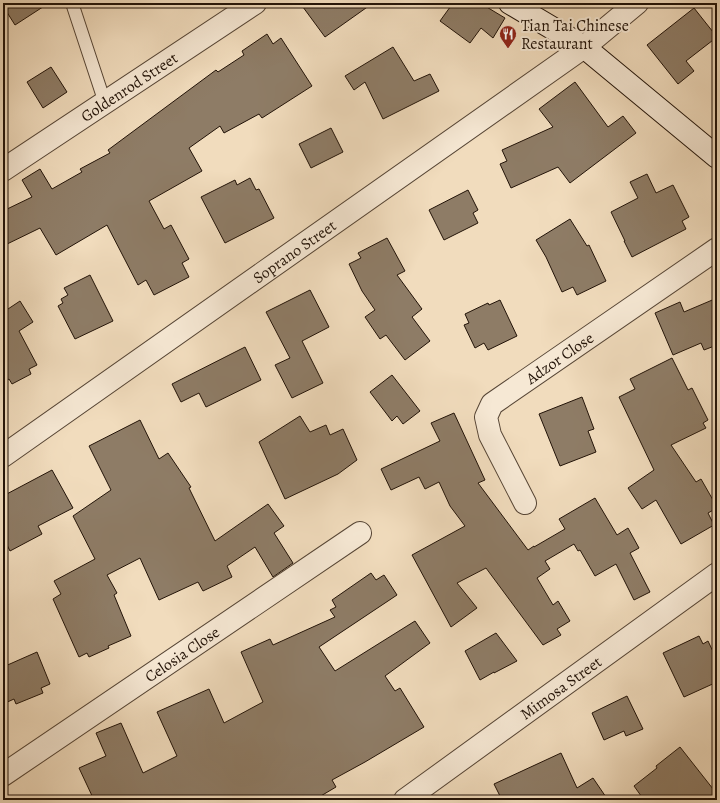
<svg xmlns="http://www.w3.org/2000/svg" width="720" height="803" font-family="Alegreya,serif">
<style>
.building{fill:#8e7c66;stroke:#221308}
.lines{fill:none;stroke-linecap:round;stroke-linejoin:round}
.lane-casing{stroke:#564535;stroke-width:14}
.street-casing{stroke:#564535;stroke-width:24}
.secondary-casing{stroke:#221308;stroke-width:24}
.lane{stroke:#f6e8d4;stroke-width:12}
.street{stroke:#f6e8d4;stroke-width:22}
.secondary{stroke:#f6e8d4;stroke-width:22}
.labels{text-anchor:middle;stroke-width:4;stroke-linejoin:round;paint-order:stroke}
.poi-label{font-size:16px;fill:#221308;stroke:#f6e8d4;text-anchor:start}
.street-label{font-size:16px;fill:#221308;stroke:#f6e8d4}
</style>
<rect width="100%" height="100%" fill="#f1dcbd"/>
<filter id="stains"><feTurbulence type="fractalNoise" baseFrequency=".005" numOctaves="4"/><feColorMatrix values="0 0 0 0 .2 0 0 0 0 .09 0 0 0 0 .02 0 0 0 .5 -.17"/></filter>
<radialGradient id="worn" r=".72"><stop offset=".6" stop-color="#630" stop-opacity="0"/><stop offset="1" stop-color="#630" stop-opacity=".3"/></radialGradient>
<path class="building" d="M 3,3 L 49,3 L 15,25 L 3,6 Z
M 300,3 L 373,3 L 325,37 Z
M 453,3 L 480,3 L 505,18 L 493,38 L 481,28 L 470,43 L 440,21 Z
M 694,8 L 717,37 L 686,61 L 694,71 L 678,84 L 647,45 Z
M 267,34 L 273,44 L 281,38 L 312,86 L 262,118 L 259,114 L 224,133 L 220,126 L 189,148 L 202,171 L 149,201 L 164,229 L 171,225 L 189,259 L 182,263 L 189,277 L 154,295 L 146,280 L 138,285 L 107,225 L 56,255 L 40,228 L 3,246 L 3,211 L 32,197 L 22,180 L 40,169 L 52,189 L 82,172 L 80,169 L 110,153 L 108,150 L 216,70 L 218,72 L 244,55 L 242,51 Z
M 393,47 L 414,81 L 430,74 L 439,91 L 383,119 L 365,82 L 354,90 L 345,76 Z
M 51,67 L 67,92 L 43,108 L 27,82 Z
M 575,82 L 608,127 L 623,116 L 636,133 L 570,183 L 558,167 L 511,188 L 500,164 L 507,161 L 502,150 L 553,127 L 539,109 Z
M 331,128 L 343,152 L 311,168 L 299,144 Z
M 647,174 L 656,193 L 673,185 L 689,217 L 682,221 L 686,229 L 632,257 L 624,241 L 625,241 L 611,212 L 638,198 L 630,182 Z
M 250,178 L 256,190 L 259,189 L 274,218 L 225,243 L 201,197 L 235,180 L 237,185 Z
M 468,190 L 478,210 L 473,213 L 478,223 L 444,240 L 429,210 Z
M 570,219 L 587,246 L 589,245 L 606,281 L 577,295 L 573,287 L 562,292 L 546,257 L 536,240 Z
M 387,238 L 405,271 L 397,275 L 422,309 L 412,317 L 430,341 L 405,360 L 386,335 L 380,339 L 365,317 L 375,310 L 362,291 L 349,264 L 361,258 L 358,253 Z
M 90,275 L 113,321 L 75,339 L 58,306 L 63,303 L 61,299 L 68,295 L 64,288 Z
M 310,290 L 329,327 L 302,341 L 323,383 L 292,398 L 275,365 L 290,358 L 266,312 Z
M 3,298 L 8,309 L 20,301 L 33,322 L 19,331 L 37,365 L 29,369 L 31,374 L 12,384 L 9,379 L 3,383 Z
M 717,298 L 717,345 L 704,350 L 701,343 L 673,355 L 655,313 L 680,302 L 684,312 Z
M 500,300 L 517,336 L 488,350 L 484,343 L 475,348 L 464,325 L 469,323 L 465,314 L 488,303 L 489,305 Z
M 245,347 L 261,380 L 206,407 L 199,393 L 181,402 L 172,384 Z
M 672,358 L 688,390 L 692,388 L 708,420 L 703,423 L 706,428 L 671,445 L 696,482 L 701,479 L 717,507 L 717,508 L 708,513 L 714,525 L 681,544 L 656,500 L 642,509 L 628,488 L 654,470 L 619,397 L 635,389 L 630,379 Z
M 392,375 L 420,411 L 403,424 L 397,416 L 392,421 L 370,392 Z
M 582,397 L 594,429 L 588,431 L 596,452 L 560,466 L 539,414 Z
M 454,413 L 485,480 L 478,483 L 528,550 L 534,546 L 534,547 L 565,529 L 559,519 L 595,498 L 617,535 L 628,528 L 639,548 L 630,553 L 650,592 L 634,600 L 616,564 L 595,576 L 580,550 L 578,551 L 574,544 L 545,561 L 550,569 L 537,578 L 553,605 L 558,601 L 570,621 L 557,629 L 561,635 L 543,645 L 486,568 L 457,583 L 477,608 L 451,627 L 412,555 L 465,526 L 450,506 L 439,482 L 425,489 L 419,477 L 391,490 L 381,469 L 440,441 L 431,423 Z
M 300,416 L 310,432 L 326,425 L 330,435 L 343,429 L 357,460 L 338,474 L 285,499 L 259,442 Z
M 140,420 L 159,459 L 168,453 L 191,487 L 189,488 L 215,541 L 268,504 L 284,526 L 274,533 L 293,563 L 273,577 L 255,547 L 227,566 L 232,577 L 203,591 L 198,582 L 159,600 L 140,558 L 107,575 L 117,593 L 114,595 L 131,636 L 108,646 L 109,648 L 89,657 L 87,653 L 79,657 L 53,599 L 61,594 L 54,581 L 95,559 L 73,516 L 111,490 L 89,446 Z
M 52,470 L 73,508 L 38,526 L 42,534 L 10,551 L 3,537 L 3,496 Z
M 371,573 L 376,580 L 384,575 L 397,595 L 319,647 L 335,671 L 415,621 L 430,643 L 385,676 L 395,691 L 400,688 L 424,727 L 365,762 L 332,780 L 336,787 L 314,800 L 94,800 L 79,768 L 106,756 L 96,733 L 121,723 L 143,773 L 177,756 L 157,712 L 209,689 L 224,723 L 263,702 L 241,652 L 270,639 L 273,645 L 335,617 L 330,610 L 336,607 L 332,600 Z
M 496,633 L 517,661 L 494,673 L 494,672 L 480,680 L 465,651 Z
M 699,636 L 703,644 L 708,641 L 717,660 L 717,682 L 684,697 L 663,653 Z
M 37,652 L 50,684 L 41,688 L 43,693 L 16,704 L 14,699 L 3,704 L 3,667 Z
M 627,696 L 643,729 L 626,736 L 624,731 L 604,740 L 592,713 Z
M 680,747 L 717,794 L 717,800 L 644,800 L 634,786 L 657,768 L 656,766 Z
M 561,753 L 577,788 L 593,778 L 608,800 L 502,800 L 494,784 Z"/>
<g class="lines">
<g class="lane-casing">
<path id="lane" d="M 72,3 L 105,103"/>
</g>
<g class="street-casing">
<g id="street">
<path id="s1" d="M 3,170 L 255,3"/>
<path id="s2" d="M 3,456 L 584,47 L 637,3"/>
<path id="s3" d="M 525,503 L 490,435 L 486,417 L 492,404 L 717,249"/>
<path id="s4" d="M 3,775 L 360,533"/>
<path id="s5" d="M 405,800 L 717,574"/>
</g>
</g>
<g class="secondary-casing">
<path id="secondary" d="M 510,3 L 584,47 L 717,157"/>
</g>
<use href="#lane" class="lane"/>
<use href="#street" class="street"/>
<use href="#secondary" class="secondary"/>
</g>
<defs>
<g id="restaurant-pin" transform="scale(0.9)"><path d="M0 17L-7.5 6A9.5 9.5 0 1 1 7.5 6Z" fill="#8f2418" stroke="#f6e8d4"/><path d="M-5-6h1v4h1v-4h1v4h1v-4h1v5L-1.5 .5V6h-2V.5L-5-1ZM5-6V6H3V1.5H1.5Q1.5-4 5-6Z" fill="#fff"/></g>
</defs>
<g fill-rule="evenodd">
<use href="#restaurant-pin" x="508" y="34"/>
</g>
<g class="labels">
<g class="poi-label">
<text x="521" y="31">Tian Tai Chinese<tspan x="521" dy="18">Restaurant</tspan></text>
</g>
<g class="street-label">
<text dy="6" stroke="none"><textPath href="#s1" startOffset="151">Goldenrod Street</textPath></text>
<text dy="6" stroke="none"><textPath href="#s2" startOffset="356">Soprano Street</textPath></text>
<text dy="6" stroke="none"><textPath href="#s3" startOffset="191">Adzor Close</textPath></text>
<text dy="6" stroke="none"><textPath href="#s4" startOffset="216">Celosia Close</textPath></text>
<text dy="6" stroke="none"><textPath href="#s5" startOffset="192">Mimosa Street</textPath></text>
</g>
</g>
<rect width="720" height="803" fill="none" stroke="#f1dcbd" stroke-width="16"/>
<rect x="4" y="4" width="712" height="795" fill="none" stroke="#221308" stroke-width="2"/>
<rect x="8" y="8" width="704" height="787" fill="none" stroke="#221308"/>
<rect width="100%" height="100%" filter="url(#stains)"/>
<rect width="100%" height="100%" fill="url(#worn)"/>
</svg>
